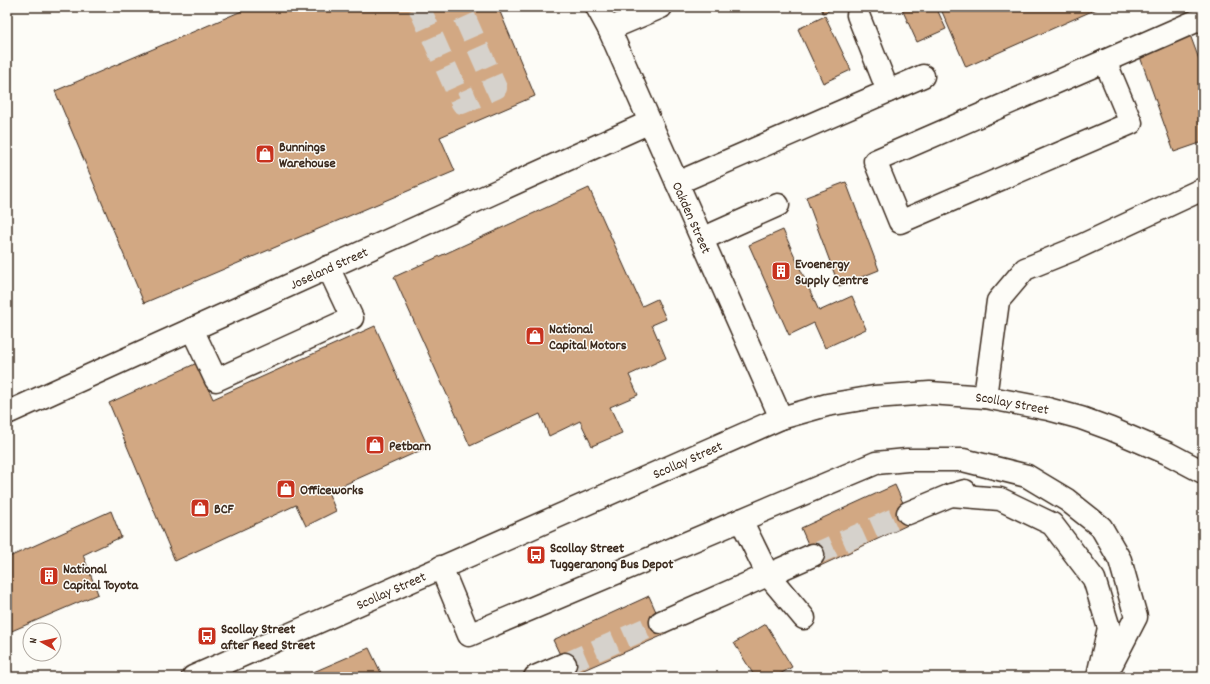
<svg xmlns="http://www.w3.org/2000/svg" width="1210" height="684" font-family="Dekko,sans-serif">
<style>
.building{fill:#d2a883;stroke:#3b2a1e}
.lines{fill:none;stroke-linecap:round;stroke-linejoin:round}
.minor-tunnel{stroke:#d6d2cc;stroke-width:22;stroke-dasharray:22 11;stroke-linecap:butt}
.minor-casing{stroke:#3b2a1e;stroke-width:25}
.minor{stroke:#fdfcf7;stroke-width:22}
.labels{text-anchor:middle;stroke-width:3;stroke-linejoin:round;paint-order:stroke}
.poi-label{font-size:14px;font-weight:bold;fill:#3b2a1e;stroke:#fdfcf7;text-anchor:start}
.street-label{font-size:14px;fill:#3b2a1e;stroke:#fdfcf7}
</style>
<rect width="100%" height="100%" fill="#fdfcf7"/>
<filter id="ink" filterUnits="userSpaceOnUse"><feTurbulence type="fractalNoise" baseFrequency=".025" numOctaves="2"/><feDisplacementMap in="SourceGraphic" scale="8" xChannelSelector="R" yChannelSelector="G"/><feConvolveMatrix kernelMatrix="1 2 1 2 8 2 1 2 1" color-interpolation-filters="sRGB"/></filter>
<g filter="url(#ink)">
<path class="building" d="M 251,7 L 498,7 L 535,96 L 440,137 L 455,171 L 144,303 L 55,91 Z
M 821,7 L 837,7 L 823,13 Z
M 901,7 L 936,7 L 946,29 L 917,42 Z
M 940,7 L 1101,7 L 966,67 Z
M 825,16 L 851,70 L 823,83 L 798,29 Z
M 1189,32 L 1203,70 L 1203,142 L 1174,152 L 1138,51 Z
M 846,182 L 879,270 L 839,286 L 806,197 Z
M 589,188 L 642,306 L 657,299 L 666,319 L 652,325 L 666,358 L 629,375 L 638,395 L 610,407 L 622,433 L 592,446 L 580,421 L 549,436 L 540,414 L 470,446 L 394,277 Z
M 783,230 L 819,311 L 852,296 L 866,329 L 825,348 L 814,323 L 789,335 L 749,245 Z
M 375,326 L 428,447 L 328,492 L 336,511 L 306,526 L 296,505 L 175,561 L 109,403 L 197,363 L 213,399 Z
M 895,485 L 912,523 L 818,567 L 801,528 Z
M 111,511 L 121,537 L 83,555 L 98,594 L 7,633 L 7,558 Z
M 649,596 L 666,634 L 570,676 L 553,640 Z
M 766,624 L 792,667 L 775,677 L 755,677 L 734,643 Z
M 369,648 L 383,677 L 302,677 Z"/>
<g class="lines">
<path class="minor-tunnel" d="M 419,7 L 462,103 L 496,88 L 460,7
M 813,555 L 908,513
M 565,664 L 661,622"/>
<g class="minor-casing">
<g id="minor">
<path id="s1" d="M 597,7 L 609,29 L 781,418"/>
<path d="M 858,15 L 888,91"/>
<path d="M 609,29 L 661,7"/>
<path d="M 1105,61 L 1131,123 L 900,222 L 875,161 Z"/>
<path d="M 1105,61 L 1203,18"/>
<path d="M 677,183 L 923,76"/>
<path d="M 702,239 L 778,205"/>
<path d="M 192,329 L 216,380 L 352,318 L 328,267"/>
<path d="M 985,397 L 998,301 L 1025,269 L 1072,250 L 1203,189"/>
<path id="s2" d="M 7,413 L 650,122"/>
<path d="M 951,495 L 1000,499 L 1052,524 L 1094,579 L 1109,628 L 1099,671"/>
<path d="M 908,513 L 951,495 L 965,491"/>
<path d="M 741,520 L 768,575 L 804,618"/>
<path d="M 441,567 L 469,635 L 876,463 L 907,460 L 963,460 L 1027,476 L 1067,500 L 1101,527 L 1120,560 L 1136,617 L 1105,677"/>
<path d="M 661,622 L 813,555"/>
<path id="s3" d="M 193,677 L 781,418 L 827,405 L 874,397 L 930,393 L 985,397 L 1048,409 L 1081,418 L 1111,429 L 1167,453 L 1203,472"/>
<path d="M 535,677 L 565,664"/>
</g>
</g>
<use href="#minor" class="minor"/>
</g>
</g>
<defs>
<g id="shop-square" transform="scale(1)"><rect x="-9" y="-9" width="18" height="18" rx="4" fill="#c8321e" stroke="#fdfcf7"/><path d="M-5-2.5h2.3a2.7 3.5 0 0 1 5.4 0H5L5.5 6h-11ZM-1.5-2.5h3a1.5 2.3 0 0 0-3 0Z" fill="#fff"/></g>
<g id="building-square" transform="scale(1)"><rect x="-9" y="-9" width="18" height="18" rx="4" fill="#c8321e" stroke="#fdfcf7"/><path d="M-4-6H4V6H1V3H-1V6H-4ZM-2.5-4.3h1.7v1.8h-1.7ZM.8-4.3h1.7v1.8H.8ZM-2.5-1h1.7V.8h-1.7ZM.8-1h1.7V.8H.8Z" fill="#fff"/></g>
<g id="bus-square" transform="scale(1)"><rect x="-9" y="-9" width="18" height="18" rx="4" fill="#c8321e" stroke="#fdfcf7"/><path d="M-5-6H5V4H4V6H2V4H-2V6H-4V4H-5ZM-3.5-4V0h7V-4ZM-3.5 1.2v1.5H-2V1.2ZM2 1.2v1.5H3.5V1.2Z" fill="#fff"/></g>
</defs>
<g fill-rule="evenodd">
<use href="#shop-square" x="265" y="154"/>
<use href="#building-square" x="781" y="271"/>
<use href="#shop-square" x="535" y="336"/>
<use href="#shop-square" x="375" y="445"/>
<use href="#shop-square" x="286" y="489"/>
<use href="#shop-square" x="200" y="508"/>
<use href="#bus-square" x="536" y="555"/>
<use href="#building-square" x="49" y="576"/>
<use href="#bus-square" x="207" y="636"/>
</g>
<g class="labels">
<g class="poi-label">
<text x="279" y="151">Bunnings<tspan x="279" dy="16">Warehouse</tspan></text>
<text x="795" y="268">Evoenergy<tspan x="795" dy="16">Supply Centre</tspan></text>
<text x="549" y="333">National<tspan x="549" dy="16">Capital Motors</tspan></text>
<text x="389" y="450">Petbarn</text>
<text x="300" y="494">Officeworks</text>
<text x="214" y="513">BCF</text>
<text x="550" y="552">Scollay Street<tspan x="550" dy="16">Tuggeranong Bus Depot</tspan></text>
<text x="63" y="573">National<tspan x="63" dy="16">Capital Toyota</tspan></text>
<text x="221" y="633">Scollay Street<tspan x="221" dy="16">after Reed Street</tspan></text>
</g>
<g class="street-label">
<text dy="5" stroke="none"><textPath href="#s1" startOffset="231">Oakden Street</textPath></text>
<text dy="5" stroke="none"><textPath href="#s2" startOffset="353">Joseland Street</textPath></text>
<text dy="5" stroke="none"><textPath href="#s3" startOffset="877">Scollay Street</textPath></text>
<text dy="5" stroke="none"><textPath href="#s3" startOffset="540">Scollay Street</textPath></text>
<text dy="5" stroke="none"><textPath href="#s3" startOffset="216">Scollay Street</textPath></text>
</g>
</g>
<rect width="1210" height="684" fill="none" stroke="#fdfcf7" stroke-width="24"/>
<rect x="12" y="12" width="1186" height="660" fill="none" stroke="#3b2a1e" stroke-width="1.5" filter="url(#ink)"/>
<g transform="translate(42 642) rotate(278)"><circle r="19" fill="#fdfcf7" stroke="#afa8a0"/>
<path d="M0-3L7 15L0 10L-7 15Z" fill="#c8321e"/>
<text y="-6" font-size="11" font-weight="bold" text-anchor="middle" fill="#3b2a1e">N</text>
</g>
</svg>
